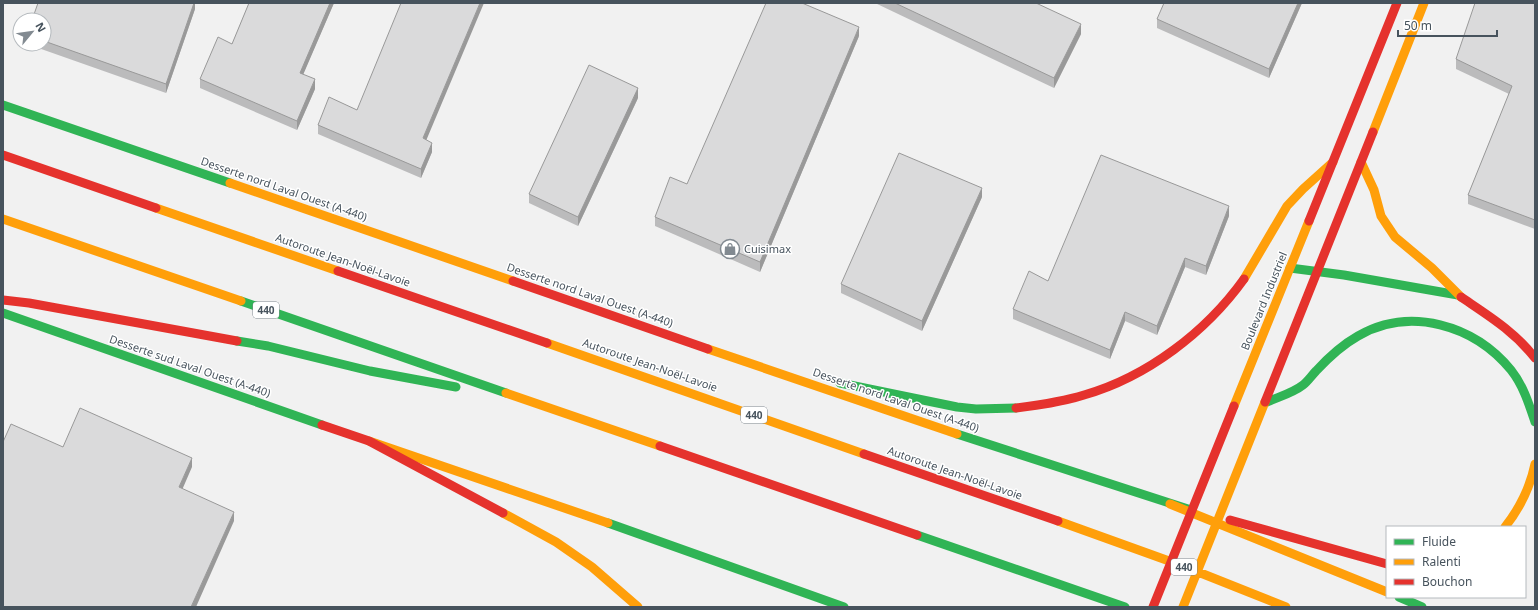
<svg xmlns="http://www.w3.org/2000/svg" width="1538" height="610" font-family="'Noto Sans',sans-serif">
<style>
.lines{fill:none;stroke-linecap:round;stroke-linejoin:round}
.fast{stroke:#30b455;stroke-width:9}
.slow{stroke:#ff9f0a;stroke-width:9}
.jam{stroke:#e5322d;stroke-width:9}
.wall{fill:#bbbbbc}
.shaded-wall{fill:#999}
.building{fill:#dadadb;stroke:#999}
.labels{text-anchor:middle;stroke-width:3;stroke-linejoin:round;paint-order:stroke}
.shield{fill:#fff;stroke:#7e878e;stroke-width:1}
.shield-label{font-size:10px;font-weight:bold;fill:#47535d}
.street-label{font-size:11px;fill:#47535d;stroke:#fff}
.poi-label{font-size:11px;fill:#47535d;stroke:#fff;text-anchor:start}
</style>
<rect width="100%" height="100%" fill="#f1f1f1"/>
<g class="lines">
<path class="fast" d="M 3,105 L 230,183
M 1290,268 L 1344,275 L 1458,295
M 241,301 L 506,393
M 3,313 L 322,425
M 237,341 L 268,346 L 370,371 L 456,387
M 840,383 L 957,407 L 976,409 L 1016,408
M 1265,403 C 1278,397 1293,393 1303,385 C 1308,381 1312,375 1316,371 C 1328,358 1342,345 1358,336 C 1410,306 1474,325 1511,370 C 1523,385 1529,404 1535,422
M 957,434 L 1188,509
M 608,523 L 844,607
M 917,535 L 1125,607
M 1399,597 L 1422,607"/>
<path class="slow" d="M 1373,132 L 1424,3
M 1361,162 L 1374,190 L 1381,216 L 1395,237 L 1432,268 L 1461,297
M 230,183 L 513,281
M 156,208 L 338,271
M 3,219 L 241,301
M 1244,279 L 1287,206 L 1303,189 L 1333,162
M 547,343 L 864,454
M 708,349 L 957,434
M 506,393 L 660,446
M 1234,406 L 1309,221
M 369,441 L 608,523
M 1170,504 L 1387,592
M 503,513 L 556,542 L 592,567 L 638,607
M 1058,521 L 1183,566 L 1286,607
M 1505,527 C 1520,508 1530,488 1535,464
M 1183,607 L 1265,402"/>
<path class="jam" d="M 3,155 L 156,208
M 1309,221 L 1397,3
M 338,271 L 547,343
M 513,281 L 708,349
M 1461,297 C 1489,316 1514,331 1535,358
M 3,300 L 29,303 L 237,341
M 1265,402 L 1373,132
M 1016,408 C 1039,405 1062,402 1084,395 C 1147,377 1206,332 1244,279
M 322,425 L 369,441 L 503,513
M 660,446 L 917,535
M 864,454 L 1058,521
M 1230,520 L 1387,564
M 1153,607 L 1234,406"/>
</g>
<path class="wall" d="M 195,3 L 195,9 L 166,93 L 27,44 L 44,44 L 44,20 Z
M 249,3 L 334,3 L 303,74 L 315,89 L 297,130 L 200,88 L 200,79 L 232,44 Z
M 875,3 L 1036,3 L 1081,34 L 1054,88 Z
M 1302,3 L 1269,78 L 1157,28 L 1157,19 Z
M 1535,3 L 1535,229 L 1468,204 L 1468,195 L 1509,94 L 1456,69 L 1456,59 Z
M 859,36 L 760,272 L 655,226 L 655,217 L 687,184 Z
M 638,98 L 578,226 L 529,203 L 529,194 Z
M 357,110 L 426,140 L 432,152 L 421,178 L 318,134 L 318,125 Z
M 982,197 L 922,331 L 841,293 L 841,284 Z
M 1229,216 L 1206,275 L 1185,267 L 1157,335 L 1125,321 L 1110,359 L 1013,319 L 1013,309 L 1048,281 Z"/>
<path class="shaded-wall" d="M 194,3 L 195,3 L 195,9 L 166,93 L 166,84 Z
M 330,3 L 334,3 L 300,82 L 300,73 Z
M 480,3 L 484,3 L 423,148 L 423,138 Z
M 1298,3 L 1302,3 L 1269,78 L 1269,69 Z
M 1081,24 L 1081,34 L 1054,88 L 1054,78 Z
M 859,27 L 859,36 L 760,272 L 760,262 Z
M 315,79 L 315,89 L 297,130 L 297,121 Z
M 638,88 L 638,98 L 578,226 L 578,217 Z
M 432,143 L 432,152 L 421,178 L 421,169 Z
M 982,188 L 982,197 L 922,331 L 922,321 Z
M 1229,206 L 1229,216 L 1206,275 L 1206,266 Z
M 1185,258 L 1185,267 L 1157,335 L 1157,326 Z
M 1125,312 L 1125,321 L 1110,359 L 1110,350 Z
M 192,458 L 192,467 L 179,497 L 179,487 Z
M 234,512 L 234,521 L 196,607 L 191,607 Z"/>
<path class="building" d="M 38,3 L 194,3 L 166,84 L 44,41 L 44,20 L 32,20 Z
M 249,3 L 330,3 L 300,73 L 315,79 L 297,121 L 200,79 L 218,37 L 232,44 Z
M 401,3 L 480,3 L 423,138 L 432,143 L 421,169 L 318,125 L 329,97 L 357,110 Z
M 766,3 L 802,3 L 859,27 L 760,262 L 655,217 L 670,177 L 687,184 Z
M 895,3 L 1036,3 L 1081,24 L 1054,78 Z
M 1164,3 L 1298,3 L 1269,69 L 1157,19 Z
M 1475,3 L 1535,3 L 1535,220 L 1468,195 L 1512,86 L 1456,59 Z
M 589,65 L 638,88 L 578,217 L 529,194 Z
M 899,153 L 982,188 L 922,321 L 841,284 Z
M 1101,155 L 1229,206 L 1206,266 L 1185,258 L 1157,326 L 1125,312 L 1110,350 L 1013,309 L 1029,271 L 1048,281 Z
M 80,408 L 192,458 L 179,487 L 234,512 L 191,607 L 3,607 L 3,442 L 11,424 L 63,447 Z"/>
<defs>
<g id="shop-ring" transform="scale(1)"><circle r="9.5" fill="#fff" stroke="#828a91" stroke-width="1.5"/><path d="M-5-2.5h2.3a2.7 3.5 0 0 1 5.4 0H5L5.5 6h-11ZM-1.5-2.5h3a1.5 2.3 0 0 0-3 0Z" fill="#828a91"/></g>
</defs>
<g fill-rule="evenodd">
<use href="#shop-ring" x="730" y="249"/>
</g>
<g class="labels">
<g class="shield">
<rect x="253" y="302" width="26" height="16" rx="3"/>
<rect x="741" y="407" width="26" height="16" rx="3"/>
<rect x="1171" y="559" width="26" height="16" rx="3"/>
</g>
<g class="shield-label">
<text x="266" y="314">440</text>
<text x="754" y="419">440</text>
<text x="1184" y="571">440</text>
</g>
<g class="street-label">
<text transform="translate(284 189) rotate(19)" y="4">Desserte nord Laval Ouest (A-440)</text>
<text transform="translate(343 260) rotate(19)" y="4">Autoroute Jean-Noël-Lavoie</text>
<text transform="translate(590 295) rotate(19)" y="4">Desserte nord Laval Ouest (A-440)</text>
<text transform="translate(1264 301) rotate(-68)" y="4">Boulevard Industriel</text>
<text transform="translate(650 365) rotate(19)" y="4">Autoroute Jean-Noël-Lavoie</text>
<text transform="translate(190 366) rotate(19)" y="4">Desserte sud Laval Ouest (A-440)</text>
<text transform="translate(896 400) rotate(19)" y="4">Desserte nord Laval Ouest (A-440)</text>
<text transform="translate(955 473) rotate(19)" y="4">Autoroute Jean-Noël-Lavoie</text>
</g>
<g class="poi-label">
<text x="744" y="253">Cuisimax</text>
</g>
</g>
<rect width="1538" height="610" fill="none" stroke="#47535d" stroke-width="8"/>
<rect x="1386" y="526" width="140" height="72" fill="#ffffff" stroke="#b5babe"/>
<rect x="1394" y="539" width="20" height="6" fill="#30b455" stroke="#b5babe"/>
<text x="1422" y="546" font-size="12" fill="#47535d">Fluide</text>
<rect x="1394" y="559" width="20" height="6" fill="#ff9f0a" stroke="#b5babe"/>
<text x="1422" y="566" font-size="12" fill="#47535d">Ralenti</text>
<rect x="1394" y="579" width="20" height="6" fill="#e5322d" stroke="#b5babe"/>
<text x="1422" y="586" font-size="12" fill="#47535d">Bouchon</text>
<g transform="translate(32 32) rotate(61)"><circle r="19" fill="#ffffff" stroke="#b5babe"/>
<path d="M0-3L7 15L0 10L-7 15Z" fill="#828a91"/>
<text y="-6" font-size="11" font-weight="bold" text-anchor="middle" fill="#47535d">N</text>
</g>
<path d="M1398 30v6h99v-6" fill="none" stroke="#47535d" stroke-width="2"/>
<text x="1404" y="30" font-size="12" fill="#47535d" stroke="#ffffff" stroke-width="3" paint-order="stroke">50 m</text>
</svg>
